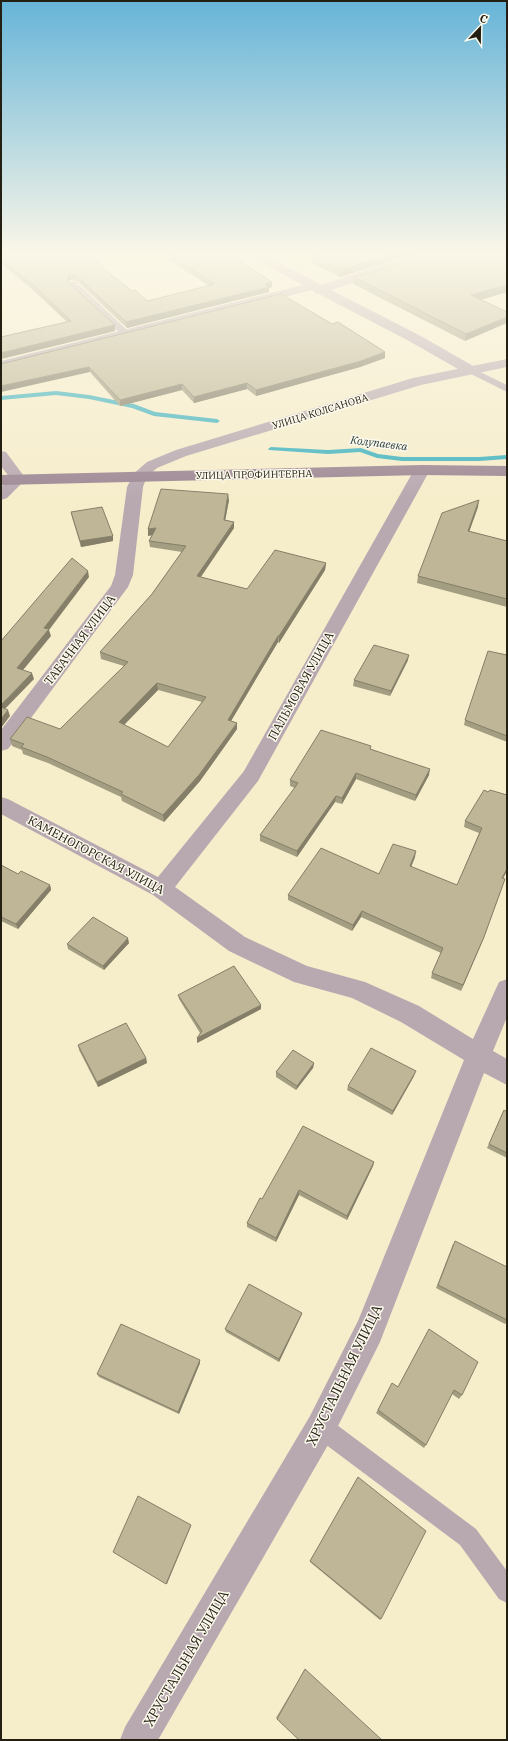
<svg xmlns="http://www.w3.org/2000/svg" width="508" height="1741" font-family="'IBM Plex Serif',serif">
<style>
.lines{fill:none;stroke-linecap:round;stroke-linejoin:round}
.stream{fill:#44b4c0;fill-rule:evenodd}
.service{fill:#b8a9b1;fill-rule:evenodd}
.minor{fill:#b8a9b1;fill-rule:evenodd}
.tertiary{fill:#b8a9b1;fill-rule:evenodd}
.secondary{fill:#9e8995;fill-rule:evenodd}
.wall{fill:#a39d81;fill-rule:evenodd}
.shaded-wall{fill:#857f69}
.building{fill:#beb696;stroke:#857f69;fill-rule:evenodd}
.labels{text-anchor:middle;stroke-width:3;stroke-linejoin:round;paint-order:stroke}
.far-street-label{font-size:10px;fill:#232013;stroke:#fdfaed}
.far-water-label{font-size:11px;font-style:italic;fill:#1a3336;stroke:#fdfaed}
.street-label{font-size:12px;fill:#232013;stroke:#fdfaed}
.near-street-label{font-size:14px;fill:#232013;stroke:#fdfaed}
</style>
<rect width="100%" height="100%" fill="#f6edcb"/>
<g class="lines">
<path class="stream" d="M 56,391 L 89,395 L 134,404 L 155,412 L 217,419 L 220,421 L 217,423 L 154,416 L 132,408 L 89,399 L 56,395 L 1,400 L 1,396 Z
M 271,447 L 328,450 L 361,448 L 378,454 L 402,457 L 479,457 L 507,455 L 507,459 L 479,461 L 402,461 L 377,458 L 360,452 L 328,454 L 269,450 L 268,449 Z"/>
<path class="service" d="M 70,282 L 76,282 L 128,331 L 129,333 L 128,335 L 122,335 L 70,286 Z
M 470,367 L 507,385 L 507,392 L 467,372 L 465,370 L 467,368 Z
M 321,1416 L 329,1419 L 476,1529 L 507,1571 L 507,1603 L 499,1599 L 460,1545 L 313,1435 L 310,1427 L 313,1419 Z"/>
<path class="minor" d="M 247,254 L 262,254 L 322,285 C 361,272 402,254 444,254 L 442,256 L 377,275 L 331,290 L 419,335 L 475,367 L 477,370 L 475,373 L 465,373 L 409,341 L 319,294 L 315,293 L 312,290 L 1,369 L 1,361 L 303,285 L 249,256 Z
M 1,451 L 6,452 L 26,479 L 7,498 L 1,500 L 1,487 L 10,478 L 1,466 Z
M 422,465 L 427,467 L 430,470 L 258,781 L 175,887 L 245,937 L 307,966 L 365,982 L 419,1006 L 473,1039 L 499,982 L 507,979 L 507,1017 L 493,1051 L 507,1059 L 507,1085 L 484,1073 L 380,1342 L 332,1438 L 158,1740 L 120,1740 L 125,1727 L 310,1416 L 358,1321 L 464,1060 L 401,1022 L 352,998 L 294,982 L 229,951 L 153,895 L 1,814 L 1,797 L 8,799 L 158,877 L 244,771 L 414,470 L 417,467 Z
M 139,471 L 144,473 L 147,476 L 143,487 L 133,575 L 128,587 L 8,749 L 1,751 L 1,730 L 111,586 L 115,575 L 127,487 L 134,473 Z"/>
<path class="tertiary" d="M 507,359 L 507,367 L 421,385 L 186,456 L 157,468 L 144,479 L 139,481 L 134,479 L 131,476 L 147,462 L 176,450 L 413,378 Z"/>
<path class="secondary" d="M 422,465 L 507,466 L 507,476 L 422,475 L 1,485 L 1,475 Z"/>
</g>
<path class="wall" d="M 1,254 L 109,273 L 132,291 L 147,301 L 209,286 L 161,254 L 228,254 L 272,287 L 269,288 L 269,292 L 127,328 L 77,281 L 70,280 L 69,282 L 115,331 L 1,359 L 1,337 L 67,322 L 31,288 L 1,264 Z
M 321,254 L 423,254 L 397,259 L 340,277 L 312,263 L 313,256 Z
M 507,254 L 507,292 L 480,300 L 465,341 L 353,284 L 354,277 Z
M 385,358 L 360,367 L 256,396 L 247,389 L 194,403 L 182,390 L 120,406 L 90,372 L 1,364 Z
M 229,500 L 225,520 L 234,522 L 234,528 L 201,577 L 247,589 L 326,563 L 325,570 L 279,643 L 278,642 L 231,721 L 237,723 L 237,729 L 200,781 L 164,822 L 122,801 L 121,797 L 48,763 L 23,754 L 22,750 L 12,746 L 10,739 L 60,729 L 124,666 L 101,659 L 100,652 L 152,594 L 182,552 L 150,547 L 149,541 L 152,535 L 148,536 ZM 158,690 L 202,702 L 168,747 L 124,725 Z
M 478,507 L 469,531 L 507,541 L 507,607 L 417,583 L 418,576 Z
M 71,512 L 113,541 L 81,547 L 72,517 Z
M 507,655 L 507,742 L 464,725 L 465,720 Z
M 408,660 L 390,696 L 353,686 L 354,680 Z
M 371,749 L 429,775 L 415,801 L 356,779 L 342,804 L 335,802 L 297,857 L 260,841 L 260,835 L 295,788 L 290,786 L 290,780 Z
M 488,792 L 507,795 L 507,871 L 503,878 L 503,885 L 482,942 L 461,991 L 431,978 L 432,973 L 441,953 L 361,917 L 352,931 L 288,900 L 288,895 L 379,874 L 415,857 L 411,867 L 457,885 L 479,833 L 464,827 L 465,821 Z
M 1,865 L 18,874 L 50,885 L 51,890 L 18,929 L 1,921 Z
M 129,943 L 104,970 L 68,949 L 67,944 Z
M 178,995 L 261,1009 L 197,1043 L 200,1033 L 179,999 Z
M 78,1045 L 146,1058 L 147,1063 L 98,1087 L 79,1050 Z
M 314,1063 L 313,1068 L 296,1090 L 276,1077 L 276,1072 Z
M 414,1076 L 392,1115 L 347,1090 L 348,1086 Z
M 504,1110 L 507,1112 L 507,1158 L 487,1148 Z
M 374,1162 L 373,1166 L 347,1220 L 299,1195 L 276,1242 L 247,1227 L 247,1223 L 262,1199 Z
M 453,1244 L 507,1267 L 507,1321 L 505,1324 L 436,1288 Z
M 302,1313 L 301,1316 L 279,1362 L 226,1332 L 225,1329 Z
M 429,1329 L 462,1395 L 459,1399 L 452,1394 L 426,1445 L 424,1448 L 376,1413 L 392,1383 L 398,1387 Z
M 200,1360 L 200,1363 L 179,1414 L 99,1377 L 97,1374 Z
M 358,1477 L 381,1619 L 380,1620 L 310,1562 Z
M 305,1669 L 277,1719 L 276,1718 Z"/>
<path class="shaded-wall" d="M 391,254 L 423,254 L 397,259 L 340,277 L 340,270 Z
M 69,275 L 70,280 L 68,282 L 68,277 Z
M 272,282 L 272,287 L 269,288 L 269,292 L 127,328 L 126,322 Z
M 507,285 L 507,292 L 470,303 L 471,295 Z
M 507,317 L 507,323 L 465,341 L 466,334 Z
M 115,325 L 115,331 L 1,359 L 1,353 Z
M 385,352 L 385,358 L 360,367 L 256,396 L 256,390 Z
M 89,367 L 90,372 L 1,392 L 1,386 Z
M 247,383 L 247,389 L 194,403 L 194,397 Z
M 182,384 L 182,390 L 120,406 L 120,400 Z
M 228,494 L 229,500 L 224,527 L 224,520 Z
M 479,500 L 478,507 L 467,538 L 468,531 Z
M 234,522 L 234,528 L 197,582 L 197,576 Z
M 156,528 L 157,534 L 148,536 L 148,529 Z
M 113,536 L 113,541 L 81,547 L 80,541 Z
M 326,563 L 325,570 L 279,643 L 279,636 Z
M 88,571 L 89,577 L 49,630 L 51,636 L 19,675 L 17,668 L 44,628 Z
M 278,636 L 278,642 L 228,726 L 228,720 Z
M 409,655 L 408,660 L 390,696 L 391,691 Z
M 32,673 L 34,679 L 1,713 L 1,705 Z
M 157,683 L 158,690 L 120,729 L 119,722 Z
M 8,710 L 10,716 L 1,728 L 1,719 Z
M 237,723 L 237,729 L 200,781 L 164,822 L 163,815 Z
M 430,769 L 429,775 L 415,801 L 416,795 Z
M 356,773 L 356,779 L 342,804 L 342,798 Z
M 336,796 L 335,802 L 297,857 L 297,851 Z
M 416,851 L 415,857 L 409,872 L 410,866 Z
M 507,869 L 507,871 L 500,884 L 502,878 Z
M 505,879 L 482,942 L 461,991 L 463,985 Z
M 50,885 L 51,890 L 18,929 L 16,924 Z
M 362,911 L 361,917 L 352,931 L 353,925 Z
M 128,938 L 129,943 L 104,970 L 103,966 Z
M 261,1005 L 261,1009 L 197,1043 L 197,1038 Z
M 146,1058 L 147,1063 L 98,1087 L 97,1082 Z
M 314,1063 L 313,1068 L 296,1090 L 297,1086 Z
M 416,1071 L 414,1076 L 392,1115 L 393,1111 Z
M 374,1162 L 373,1166 L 347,1220 L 347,1216 Z
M 299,1190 L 299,1195 L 276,1242 L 276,1238 Z
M 302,1313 L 301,1316 L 279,1362 L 279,1359 Z
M 200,1360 L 200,1363 L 179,1414 L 178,1412 Z
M 191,1525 L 191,1526 L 167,1584 L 166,1584 Z"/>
<path class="building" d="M 1,254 L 88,254 L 109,273 L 132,291 L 135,290 L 147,301 L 215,284 L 169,254 L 228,254 L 272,282 L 265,284 L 269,287 L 126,322 L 76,275 L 69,275 L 68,277 L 68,282 L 115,325 L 1,353 L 1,337 L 71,321 L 30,282 L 1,260 Z
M 321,254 L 391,254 L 340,270 L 313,256 Z
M 431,254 L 507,254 L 507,285 L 471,295 L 507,312 L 507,317 L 466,334 L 354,277 Z
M 281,294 L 332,324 L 338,322 L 385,352 L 361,361 L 256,390 L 247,383 L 194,397 L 182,384 L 120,400 L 89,367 L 1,386 L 1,364 Z
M 161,489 L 228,494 L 224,520 L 234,522 L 197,576 L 247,589 L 275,550 L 326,563 L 279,636 L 278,636 L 228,720 L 237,723 L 199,775 L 163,815 L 121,794 L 123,792 L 47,757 L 21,747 L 24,744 L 10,739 L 27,717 L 60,729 L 128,662 L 100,652 L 152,594 L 186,546 L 149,541 L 156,528 L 148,529 ZM 157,683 L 206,697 L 168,747 L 119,722 Z
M 479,500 L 468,531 L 507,541 L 507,599 L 418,576 L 442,513 Z
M 102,507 L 113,536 L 80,541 L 71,512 Z
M 72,558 L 88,571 L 44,628 L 49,629 L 17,668 L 32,673 L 1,705 L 1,641 Z
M 374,645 L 409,655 L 391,691 L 354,680 Z
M 488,651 L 507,655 L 507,736 L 465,720 Z
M 1,707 L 8,710 L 1,719 Z
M 321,730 L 371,746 L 370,749 L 430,769 L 416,795 L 356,773 L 342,798 L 336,796 L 297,851 L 260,835 L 298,783 L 290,780 Z
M 484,790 L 488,792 L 490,790 L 507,795 L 507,869 L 502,878 L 505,879 L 484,937 L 463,985 L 432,973 L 443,948 L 362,911 L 353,925 L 288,895 L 321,848 L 379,874 L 393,844 L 416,851 L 410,866 L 457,885 L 482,828 L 465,821 Z
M 1,865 L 18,874 L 21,871 L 50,885 L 16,924 L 1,917 Z
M 93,917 L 128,938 L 103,966 L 67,944 Z
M 234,966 L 261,1005 L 197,1038 L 202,1031 L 178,995 Z
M 126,1023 L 146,1058 L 97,1082 L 78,1045 Z
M 371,1048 L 416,1071 L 393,1111 L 348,1086 Z
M 293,1050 L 314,1063 L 297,1086 L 276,1072 Z
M 504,1110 L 507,1112 L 507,1153 L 489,1144 Z
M 303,1126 L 374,1162 L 347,1216 L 299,1190 L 276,1238 L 247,1223 L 260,1198 L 262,1199 Z
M 455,1241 L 507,1267 L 507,1320 L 438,1285 Z
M 249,1284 L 302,1313 L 279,1359 L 225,1329 Z
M 121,1324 L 200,1360 L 178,1412 L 97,1374 Z
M 429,1329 L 478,1362 L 462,1395 L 454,1390 L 426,1445 L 378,1410 L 392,1383 L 398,1387 Z
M 358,1477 L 426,1531 L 381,1619 L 310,1561 Z
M 138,1496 L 191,1525 L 166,1584 L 113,1552 Z
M 305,1669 L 382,1740 L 299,1740 L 277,1719 Z"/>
<linearGradient id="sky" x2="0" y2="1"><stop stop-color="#66b4d8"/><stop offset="0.51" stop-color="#fbf7e8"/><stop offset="1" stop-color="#fbf7e8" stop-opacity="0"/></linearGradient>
<rect width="508" height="498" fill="url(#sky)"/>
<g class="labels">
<g class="far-street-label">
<text transform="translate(320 411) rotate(-17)" y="4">УЛИЦА КОЛСАНОВА</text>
<text transform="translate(254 474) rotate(-1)" y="4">УЛИЦА ПРОФИНТЕРНА</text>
</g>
<g class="far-water-label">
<text transform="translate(379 443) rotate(7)" y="4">Колупаевка</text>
</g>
<g class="street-label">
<text transform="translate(80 640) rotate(-53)" y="4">ТАБАЧНАЯ УЛИЦА</text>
<text transform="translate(301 686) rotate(-61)" y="4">ПАЛЬМОВАЯ УЛИЦА</text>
<text transform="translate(96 855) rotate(28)" y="4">КАМЕНОГОРСКАЯ УЛИЦА</text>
</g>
<g class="near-street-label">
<text transform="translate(344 1375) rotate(-64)" y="5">ХРУСТАЛЬНАЯ УЛИЦА</text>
<text transform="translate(186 1658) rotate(-60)" y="5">ХРУСТАЛЬНАЯ УЛИЦА</text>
</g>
</g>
<rect width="508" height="1741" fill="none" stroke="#232013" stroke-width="4"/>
<g transform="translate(480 28) rotate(22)" stroke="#fdfaed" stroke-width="3" paint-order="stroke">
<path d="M0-3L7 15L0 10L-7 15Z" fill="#232013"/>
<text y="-6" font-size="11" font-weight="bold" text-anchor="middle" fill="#232013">С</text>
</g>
</svg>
